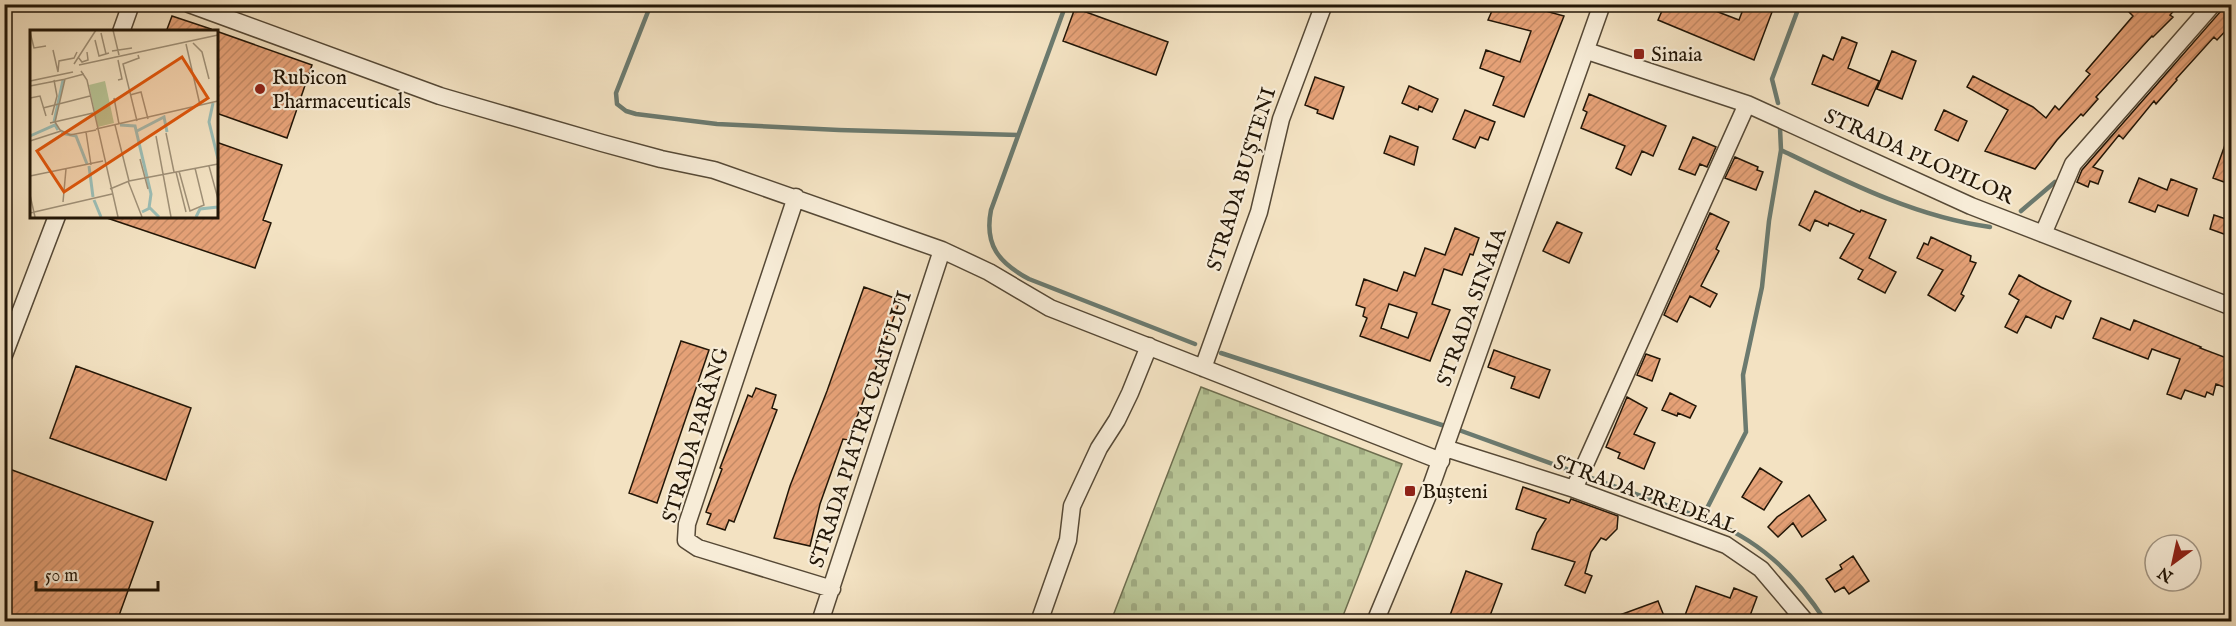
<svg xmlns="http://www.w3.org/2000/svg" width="2236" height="626" font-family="'IM FELL English',serif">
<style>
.cemetery{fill:url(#cemetery-stones);stroke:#6d6d4e;stroke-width:1.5}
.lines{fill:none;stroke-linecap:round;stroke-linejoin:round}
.stream{stroke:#6b7a6f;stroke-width:4.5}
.building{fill:url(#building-hatch);stroke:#221607;stroke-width:1.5;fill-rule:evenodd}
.minor-casing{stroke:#564936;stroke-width:19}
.minor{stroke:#f7ecd7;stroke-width:16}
.poi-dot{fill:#8f2418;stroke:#f7ecd7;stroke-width:2}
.labels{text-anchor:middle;stroke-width:4.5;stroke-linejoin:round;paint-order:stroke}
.poi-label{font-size:21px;fill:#221607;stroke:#f7ecd7;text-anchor:start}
.street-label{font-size:21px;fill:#221607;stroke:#f7ecd7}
.inset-river{fill:none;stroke:#9bbdb5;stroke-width:3}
.inset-road{fill:none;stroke:#9f9077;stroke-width:1.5}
.view{fill:#de560c;fill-opacity:0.15;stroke:#de560c;stroke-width:3}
.inset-edge{fill:none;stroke:#221607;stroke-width:3}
</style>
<defs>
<pattern id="cemetery-stones" width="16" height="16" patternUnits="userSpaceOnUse" patternTransform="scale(1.5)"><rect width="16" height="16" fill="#b8c495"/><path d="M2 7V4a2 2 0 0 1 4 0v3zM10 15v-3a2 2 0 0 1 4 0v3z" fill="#9ea87f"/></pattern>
<pattern id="building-hatch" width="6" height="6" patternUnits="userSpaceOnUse" patternTransform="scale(1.5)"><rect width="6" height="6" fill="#e5a177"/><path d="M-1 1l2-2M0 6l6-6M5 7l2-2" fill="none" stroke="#c48a65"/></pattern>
</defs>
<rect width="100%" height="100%" fill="#f3e2c2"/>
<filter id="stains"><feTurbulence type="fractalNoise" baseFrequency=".00333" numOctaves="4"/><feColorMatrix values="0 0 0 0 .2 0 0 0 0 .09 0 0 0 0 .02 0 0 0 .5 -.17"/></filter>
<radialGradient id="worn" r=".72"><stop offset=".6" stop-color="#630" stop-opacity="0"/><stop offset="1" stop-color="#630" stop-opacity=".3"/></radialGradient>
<path class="cemetery" d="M 1201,387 L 1402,464 L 1341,621 L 1111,621 Z"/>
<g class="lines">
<path class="stream" d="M 651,4 L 616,93 L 617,104 L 626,111 L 636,114 L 717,124 L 839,130 L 1018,135
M 1066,4 L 991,210 C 984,245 999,263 1029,279 L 1195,344
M 1778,103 L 1772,79 L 1800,4
M 1780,128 L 1781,150 L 1769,221 L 1762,287 L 1743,375 L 1746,432 L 1702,518 C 1758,538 1794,573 1826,622
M 1781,150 C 1847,182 1916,217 1990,227
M 2021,211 L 2055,182
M 1221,353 L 1448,427
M 1456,429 L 1702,518"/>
</g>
<path class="building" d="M 1495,4 L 1519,4 L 1564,16 L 1524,117 L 1493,105 L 1504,77 L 1480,68 L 1486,50 L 1520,62 L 1531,31 L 1488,20 Z
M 1665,4 L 1716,4 L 1713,10 L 1739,20 L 1745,4 L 1754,4 L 1772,12 L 1754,60 L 1658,20 Z
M 2136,4 L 2180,4 L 2170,15 L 2173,17 L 2153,37 L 2152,36 L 2096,97 L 2098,99 L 2083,116 L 2081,114 L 2057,140 L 2035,169 L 1985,151 L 2008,110 L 1967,87 L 1973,76 L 2033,107 L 2046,118 L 2055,106 L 2059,110 L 2090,74 L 2086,71 L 2133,16 L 2129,12 Z
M 2223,4 L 2232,4 L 2232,24 L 2217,40 L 2214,37 L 2176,79 L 2177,80 L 2156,104 L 2154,101 L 2123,139 L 2119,135 L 2093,167 L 2103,171 L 2098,184 L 2090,181 L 2088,187 L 2077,182 L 2082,170 L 2221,11 Z
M 1075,8 L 1168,42 L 1156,75 L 1063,41 Z
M 172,16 L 211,29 L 210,32 L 166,32 Z
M 216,31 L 312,65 L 287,138 L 216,113 Z
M 1842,37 L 1857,43 L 1848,68 L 1879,81 L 1868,106 L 1812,84 L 1823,55 L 1833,60 Z
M 1892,51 L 1916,61 L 1902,99 L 1877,89 Z
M 1315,77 L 1344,87 L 1333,119 L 1317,113 L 1318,110 L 1305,105 Z
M 1409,86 L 1438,99 L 1432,112 L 1419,106 L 1418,110 L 1402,103 Z
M 1589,94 L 1666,126 L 1653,156 L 1642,151 L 1631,175 L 1616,168 L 1625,146 L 1581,128 L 1587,112 L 1583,110 Z
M 1465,110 L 1495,122 L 1488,140 L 1480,137 L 1475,148 L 1453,139 Z
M 1944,110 L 1967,121 L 1958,141 L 1935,130 Z
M 2230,131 L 2232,131 L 2232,185 L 2213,178 Z
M 1390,136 L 1418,147 L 1414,165 L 1384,153 Z
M 1693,137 L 1716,147 L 1707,167 L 1700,164 L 1695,175 L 1679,169 Z
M 216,142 L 282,165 L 263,220 L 271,223 L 255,268 L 107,218 L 108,216 L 216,216 Z
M 1735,157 L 1758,167 L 1757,170 L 1763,172 L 1756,190 L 1725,178 Z
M 2139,178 L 2167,190 L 2171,179 L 2197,189 L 2188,216 L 2158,205 L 2155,212 L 2129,202 Z
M 1815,191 L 1860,212 L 1861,210 L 1886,220 L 1869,258 L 1896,272 L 1885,293 L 1858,279 L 1863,270 L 1840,258 L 1854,234 L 1829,223 L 1828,226 L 1815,220 L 1810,231 L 1799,225 Z
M 1710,213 L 1729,222 L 1716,249 L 1719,251 L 1701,286 L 1717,294 L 1710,307 L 1690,296 L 1677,322 L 1664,315 Z
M 2214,215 L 2232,221 L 2232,237 L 2210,229 Z
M 1557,222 L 1582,233 L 1569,263 L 1543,251 Z
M 1455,228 L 1479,238 L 1473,255 L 1470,254 L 1462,275 L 1444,269 L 1432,304 L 1450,310 L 1430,361 L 1360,336 L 1367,318 L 1363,316 L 1365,308 L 1356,305 L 1364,279 L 1397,291 L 1404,272 L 1415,276 L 1425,248 L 1445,255 ZM 1389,304 L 1417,313 L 1408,338 L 1381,328 Z
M 1931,237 L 1971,256 L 1970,261 L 1976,263 L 1961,294 L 1964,296 L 1955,311 L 1928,295 L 1943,270 L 1917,258 L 1924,243 L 1928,245 Z
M 2019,275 L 2041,287 L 2071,301 L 2063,319 L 2056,316 L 2051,328 L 2026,316 L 2017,333 L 2005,327 L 2019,300 L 2009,294 Z
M 864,287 L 900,300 L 881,355 L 848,440 L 843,439 L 820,504 L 810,546 L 774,538 L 790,486 L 827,391 Z
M 2101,318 L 2130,330 L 2134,320 L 2201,347 L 2200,348 L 2232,360 L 2232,390 L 2216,384 L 2213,395 L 2207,392 L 2205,397 L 2185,390 L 2181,399 L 2167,394 L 2180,359 L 2152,349 L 2148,359 L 2093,338 Z
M 681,341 L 709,350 L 657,503 L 629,493 Z
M 1494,350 L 1550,370 L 1539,398 L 1511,388 L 1515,377 L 1488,367 Z
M 1646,354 L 1660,359 L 1652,381 L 1637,375 Z
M 76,366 L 191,408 L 166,480 L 50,438 Z
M 756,388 L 776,395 L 772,408 L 777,410 L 734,522 L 729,520 L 725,530 L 707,524 L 711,514 L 706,512 L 722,469 L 720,468 L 748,395 L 752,397 Z
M 1670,393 L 1696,406 L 1690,418 L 1678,413 L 1677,416 L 1662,410 Z
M 1627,397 L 1647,408 L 1634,434 L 1655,443 L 1644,469 L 1618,458 L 1620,453 L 1606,447 Z
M 4,467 L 153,522 L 117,621 L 4,621 Z
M 1760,468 L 1782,482 L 1764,510 L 1742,497 Z
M 1523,487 L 1569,503 L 1571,499 L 1618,516 L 1617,529 L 1606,540 L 1601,538 L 1591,552 L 1585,573 L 1592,576 L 1585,593 L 1565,585 L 1575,562 L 1532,549 L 1537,533 L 1546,519 L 1516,509 Z
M 1809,495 L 1826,520 L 1802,537 L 1793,523 L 1778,537 L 1768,527 L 1777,517 Z
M 1853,556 L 1869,581 L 1849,594 L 1844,587 L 1835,592 L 1826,579 L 1842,569 L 1840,565 Z
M 1466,571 L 1502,584 L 1488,621 L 1448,621 Z
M 1696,586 L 1730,598 L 1734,588 L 1757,597 L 1748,621 L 1735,621 L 1718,615 L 1716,621 L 1694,621 L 1684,618 Z
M 1658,601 L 1666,621 L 1606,621 L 1606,620 Z"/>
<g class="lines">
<g class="minor-casing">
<path id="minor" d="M 189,4 L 440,96 L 602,143 L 661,159 L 714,170 L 942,250 L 989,272 L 1050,308 L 1441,461
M 121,32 L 131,4
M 1587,51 L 1747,104 L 1971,206 L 2232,307
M 796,197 L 687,524 L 686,540 L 698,548 L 832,589
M 2043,234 L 2073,164 L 2213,4
M 4,355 L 57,216
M 1203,368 L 1259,212 L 1281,119 L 1324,4
M 1445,448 L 1574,489 L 1726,545 L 1761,569 L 1806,622
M 1574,489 L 1747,104
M 820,622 L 942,250
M 1039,622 L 1068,540 L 1072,506 L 1099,448 L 1117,420 L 1130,393 L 1149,346
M 1375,622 L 1428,495 L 1602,4"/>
</g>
<use href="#minor" class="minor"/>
</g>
<g class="poi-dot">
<rect x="1633" y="48" width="12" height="12" rx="3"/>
<circle cx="260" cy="89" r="6"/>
<rect x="1404" y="485" width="12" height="12" rx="3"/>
</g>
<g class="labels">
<g class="poi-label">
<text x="1651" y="61">Sinaia</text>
<text x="272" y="84">Rubicon<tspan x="272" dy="24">Pharmaceuticals</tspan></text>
<text x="1422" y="498">Bușteni</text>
</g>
<g class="street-label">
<text transform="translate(1919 156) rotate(24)" y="7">STRADA PLOPILOR</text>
<text transform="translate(1241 179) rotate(-73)" y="7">STRADA BUȘTENI</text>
<text transform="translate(1471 307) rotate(-70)" y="7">STRADA SINAIA</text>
<text transform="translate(860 429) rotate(-72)" y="7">STRADA PIATRA CRAIULUI</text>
<text transform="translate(695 435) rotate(-73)" y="7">STRADA PARÂNG</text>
<text transform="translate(1646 494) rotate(20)" y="7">STRADA PREDEAL</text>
</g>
</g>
<g transform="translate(30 30)">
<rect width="188" height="188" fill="#f3e2c2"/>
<path d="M 75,51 L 84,93 L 68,97 L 59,55 Z" fill="#b8c495"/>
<path class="inset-river" d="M 183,73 L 179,92 L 188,129M 24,92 L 33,50M 90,95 L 105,96 L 121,164 L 119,178M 107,101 L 134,87 L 137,102M 31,103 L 46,106 L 57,134M 0,106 L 25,95 L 28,100M 59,136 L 63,167M 64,170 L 71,187M 112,182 L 120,178 L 129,187M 166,187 L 170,179 L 188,177"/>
<path class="inset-road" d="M 83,0 L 89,25M 0,2 L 4,18 L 16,16M 71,3 L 76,24M 65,10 L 69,26 L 79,23M 163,13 L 172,22 L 179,49M 156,14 L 170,75M 23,20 L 28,42M 82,21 L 102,18M 48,27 L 52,32 L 58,30 L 57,22M 88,30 L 92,49 L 88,50M 44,34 L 66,0M 49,35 L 188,5M 51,41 L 57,50 L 88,187M 28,42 L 29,31 L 44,28 L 47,22M 0,51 L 43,42M 0,56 L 36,49M 100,65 L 111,62 L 118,89M 0,68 L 10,66 L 16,86M 84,68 L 89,94M 13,78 L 60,66M 22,85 L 27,66 L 24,50M 107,91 L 93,34 L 109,28 L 108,25M 25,92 L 35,49 L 54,44M 25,92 L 30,100 L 40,105 L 66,100M 20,93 L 63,83M 85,95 L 99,151M 66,99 L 188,71M 56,102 L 61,135M 136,103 L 144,142M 126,106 L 141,187M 0,111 L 31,101M 110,129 L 118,159M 179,136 L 188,169M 149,141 L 160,181 L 174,175 L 165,138M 146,142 L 156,182M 0,146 L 73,131M 98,151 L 112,187M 80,159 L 99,151 L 188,134M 0,165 L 5,187M 33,172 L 36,139M 0,183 L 82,164"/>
<path class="view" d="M 152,27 L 178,68 L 34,162 L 7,121 Z"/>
<rect width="188" height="188" class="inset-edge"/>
</g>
<rect width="2236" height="626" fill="none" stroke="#f3e2c2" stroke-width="24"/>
<rect x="6" y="6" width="2224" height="614" fill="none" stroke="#221607" stroke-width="3"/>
<rect x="12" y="12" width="2212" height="602" fill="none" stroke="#221607" stroke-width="1.5"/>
<g transform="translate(2173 563) rotate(213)"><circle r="28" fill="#f7ecd7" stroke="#a29684" stroke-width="1.5"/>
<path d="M0-4.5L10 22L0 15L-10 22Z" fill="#8f2418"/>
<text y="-9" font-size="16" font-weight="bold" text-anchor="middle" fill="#221607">N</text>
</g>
<path d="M36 581v9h122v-9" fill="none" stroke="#221607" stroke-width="3"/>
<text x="45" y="581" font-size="18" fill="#221607" stroke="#f7ecd7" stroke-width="4.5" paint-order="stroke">50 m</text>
<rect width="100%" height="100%" filter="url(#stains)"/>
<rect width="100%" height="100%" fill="url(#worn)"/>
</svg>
